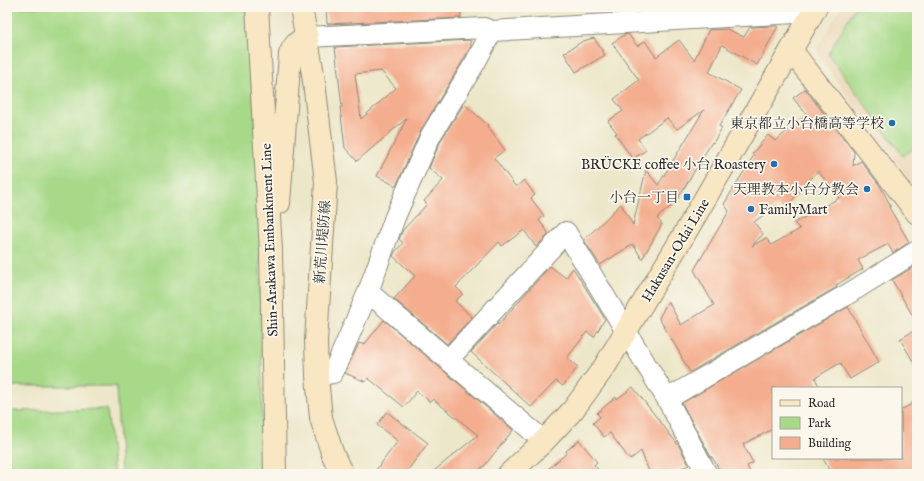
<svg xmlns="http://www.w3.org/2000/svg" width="924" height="481" font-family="'IM FELL English','Noto Serif JP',serif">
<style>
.built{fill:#ebd8ba}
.green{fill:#a7d989;stroke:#69825a}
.building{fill:#f4ae8f;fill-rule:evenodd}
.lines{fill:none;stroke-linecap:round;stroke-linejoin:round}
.street-casing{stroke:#8c897a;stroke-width:22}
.secondary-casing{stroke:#8c897a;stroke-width:24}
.street{stroke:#fff;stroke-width:20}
.secondary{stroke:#f9e7c3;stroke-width:22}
.poi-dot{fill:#1f6fb2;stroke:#fbf7ec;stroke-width:1.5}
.labels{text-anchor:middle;stroke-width:3.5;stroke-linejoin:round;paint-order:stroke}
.poi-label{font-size:14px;fill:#2b2b2b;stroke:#fbf7ec;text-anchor:end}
.street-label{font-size:14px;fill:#2b2b2b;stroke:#fbf7ec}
</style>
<rect width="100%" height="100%" fill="#fbf7ec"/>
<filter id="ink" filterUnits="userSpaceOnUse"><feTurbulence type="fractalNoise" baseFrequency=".025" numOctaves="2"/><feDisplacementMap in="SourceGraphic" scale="8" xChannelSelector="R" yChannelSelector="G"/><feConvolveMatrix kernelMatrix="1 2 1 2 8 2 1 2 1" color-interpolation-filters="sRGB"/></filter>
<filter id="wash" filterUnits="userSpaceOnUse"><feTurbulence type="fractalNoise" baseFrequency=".012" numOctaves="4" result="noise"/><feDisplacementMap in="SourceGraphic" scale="16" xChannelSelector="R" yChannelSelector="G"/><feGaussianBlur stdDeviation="0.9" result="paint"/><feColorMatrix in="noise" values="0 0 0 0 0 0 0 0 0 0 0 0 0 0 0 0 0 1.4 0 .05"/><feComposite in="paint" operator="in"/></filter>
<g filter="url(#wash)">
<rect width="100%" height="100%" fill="#ede7ca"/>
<path class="built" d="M 841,7 L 917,7 L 917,191 L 818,55 L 817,49 Z"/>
<path class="green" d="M 7,7 L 245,7 L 259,156 L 263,474 L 121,474 L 116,386 L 7,386 Z
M 855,7 L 917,7 L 917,146 L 903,156 L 828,54 Z
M 107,409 L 114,474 L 7,474 L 7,411 Z"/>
<g id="blocks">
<path class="building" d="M 326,7 L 461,7 L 461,18 L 327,24 Z
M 778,26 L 757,65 L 722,45 L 709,72 L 741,90 L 719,126 L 722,128 L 713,143 L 712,142 L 675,203 L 657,218 L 662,224 L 642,259 L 633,244 L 600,265 L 584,240 L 621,204 L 633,225 L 646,170 L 658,185 L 704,110 L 677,129 L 667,118 L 638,139 L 646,150 L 633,159 L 615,134 L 617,133 L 608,121 L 623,111 L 614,99 L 639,80 L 612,43 L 624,35 L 628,34 L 637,46 L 645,41 L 656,57 L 679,40 L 694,60 L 709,30 L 727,29 L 744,37 L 750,27 Z
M 594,38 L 605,55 L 576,72 L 564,53 L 583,41 Z
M 470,40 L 471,46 L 465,57 L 421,130 L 396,186 L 377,176 L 407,118 L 357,161 L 345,148 L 340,107 L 342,107 L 335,47 ZM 381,71 L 396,88 L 361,119 L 355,74 Z
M 805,89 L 854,152 L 853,166 L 861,161 L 880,186 L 891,206 L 889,207 L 909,242 L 893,253 L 888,244 L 858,260 L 863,269 L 836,285 L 837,287 L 690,372 L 681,357 L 682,357 L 659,318 L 668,301 L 681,325 L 714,305 L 694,270 L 729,211 L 724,204 L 754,155 L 752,154 L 768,135 L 775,141 L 807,115 L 793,98 ZM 818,171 L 839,198 L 794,223 L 800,229 L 771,245 L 766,238 L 752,246 L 763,234 L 754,222 L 777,205 L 783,211 Z
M 464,104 L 488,125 L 487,126 L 505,150 L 494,158 L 516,187 L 524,180 L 535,195 L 531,198 L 544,216 L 539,220 L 549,234 L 536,247 L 524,230 L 502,246 L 499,242 L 456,287 L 463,294 L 455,301 L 472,317 L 447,344 L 394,299 L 415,276 L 393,256 L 395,252 L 403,243 L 399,239 L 403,230 L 427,204 L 424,201 L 443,180 L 429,168 L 441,140 Z
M 917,265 L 917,323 L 892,280 Z
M 550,266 L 566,278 L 573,268 L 605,319 L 594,337 L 587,332 L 567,358 L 578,367 L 563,386 L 556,381 L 531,407 L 471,352 L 497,324 L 498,325 Z
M 848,307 L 879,362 L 850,379 L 840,363 L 815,378 L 820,388 L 773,388 L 773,429 L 743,444 L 753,463 L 747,466 L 751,474 L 722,474 L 712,457 L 711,457 L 682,403 Z
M 384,320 L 513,430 L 485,465 L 474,474 L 430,474 L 478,435 L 433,399 L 430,402 L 417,391 L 404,407 L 368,378 L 366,382 L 345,373 L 359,343 L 364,345 Z
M 917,329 L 917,368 L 900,339 Z
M 633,387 L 679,446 L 689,465 L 666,474 L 650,474 L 641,451 L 630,460 L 610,433 L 604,437 L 593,423 L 600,417 L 597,413 L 616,397 L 617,399 Z
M 917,401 L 917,474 L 831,474 L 823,458 L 901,458 L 901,410 Z
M 387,412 L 428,443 L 405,474 L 373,474 L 398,441 L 377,425 Z
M 579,440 L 597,462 L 594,465 L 602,474 L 542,474 L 567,453 L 566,451 Z"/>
</g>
</g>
<g filter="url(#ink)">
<use href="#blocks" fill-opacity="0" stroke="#8c897a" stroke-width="1"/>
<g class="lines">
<g class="street-casing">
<path id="street" d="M 307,37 L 484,28 L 492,31 L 813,12
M 368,292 L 544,441
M 448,360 L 566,232 L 667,399 L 707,474
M 317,376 L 333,373 L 368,292 L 395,217 L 431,135 L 475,63 L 492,31
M 667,399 L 848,294 L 917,251"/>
</g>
<g class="secondary-casing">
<path id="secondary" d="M 257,7 L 271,251 L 275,474
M 301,7 L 313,74 L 326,182 L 316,341 L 317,376 L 321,418 L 333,455 L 342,474
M 791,50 L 917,213
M 279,203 L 290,54 C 294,45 298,41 307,37
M 509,474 L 544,441 L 573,410 L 605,366 L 688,228 L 816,7"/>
</g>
<use href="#street" class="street"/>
<use href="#secondary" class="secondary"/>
</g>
</g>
<g class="poi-dot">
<circle cx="892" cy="123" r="4"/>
<circle cx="774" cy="164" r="4"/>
<circle cx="867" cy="189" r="4"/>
<rect x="683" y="193" width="8" height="8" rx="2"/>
<circle cx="751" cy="209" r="4"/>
</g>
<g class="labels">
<g class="poi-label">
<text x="884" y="128">東京都立小台橋高等学校</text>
<text x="766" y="169">BRÜCKE coffee 小台 Roastery</text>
<text x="859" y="194">天理教本小台分教会</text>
<text x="679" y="202">小台一丁目</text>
<text x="759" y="214" text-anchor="start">FamilyMart</text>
</g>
<g class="street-label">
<text transform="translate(269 240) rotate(-92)" y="5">Shin-Arakawa Embankment Line</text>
<text transform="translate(322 242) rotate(-86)" y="5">新荒川堤防線</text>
<text transform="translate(675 250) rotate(-59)" y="5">Hakusan-Odai Line</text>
</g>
</g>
<rect width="924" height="481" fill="none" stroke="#fbf7ec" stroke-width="24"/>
<rect x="772" y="387" width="130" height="72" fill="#fbf7ec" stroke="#a8a59f"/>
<rect x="780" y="400" width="20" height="6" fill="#f9e7c3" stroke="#a8a59f"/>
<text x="808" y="407" font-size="12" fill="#2b2b2b">Road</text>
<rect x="780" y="417" width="20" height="12" fill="#a7d989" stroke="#a8a59f"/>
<text x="808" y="427" font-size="12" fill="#2b2b2b">Park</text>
<rect x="780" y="437" width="20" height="12" fill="#f4ae8f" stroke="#a8a59f"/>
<text x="808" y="447" font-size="12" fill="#2b2b2b">Building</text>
</svg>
